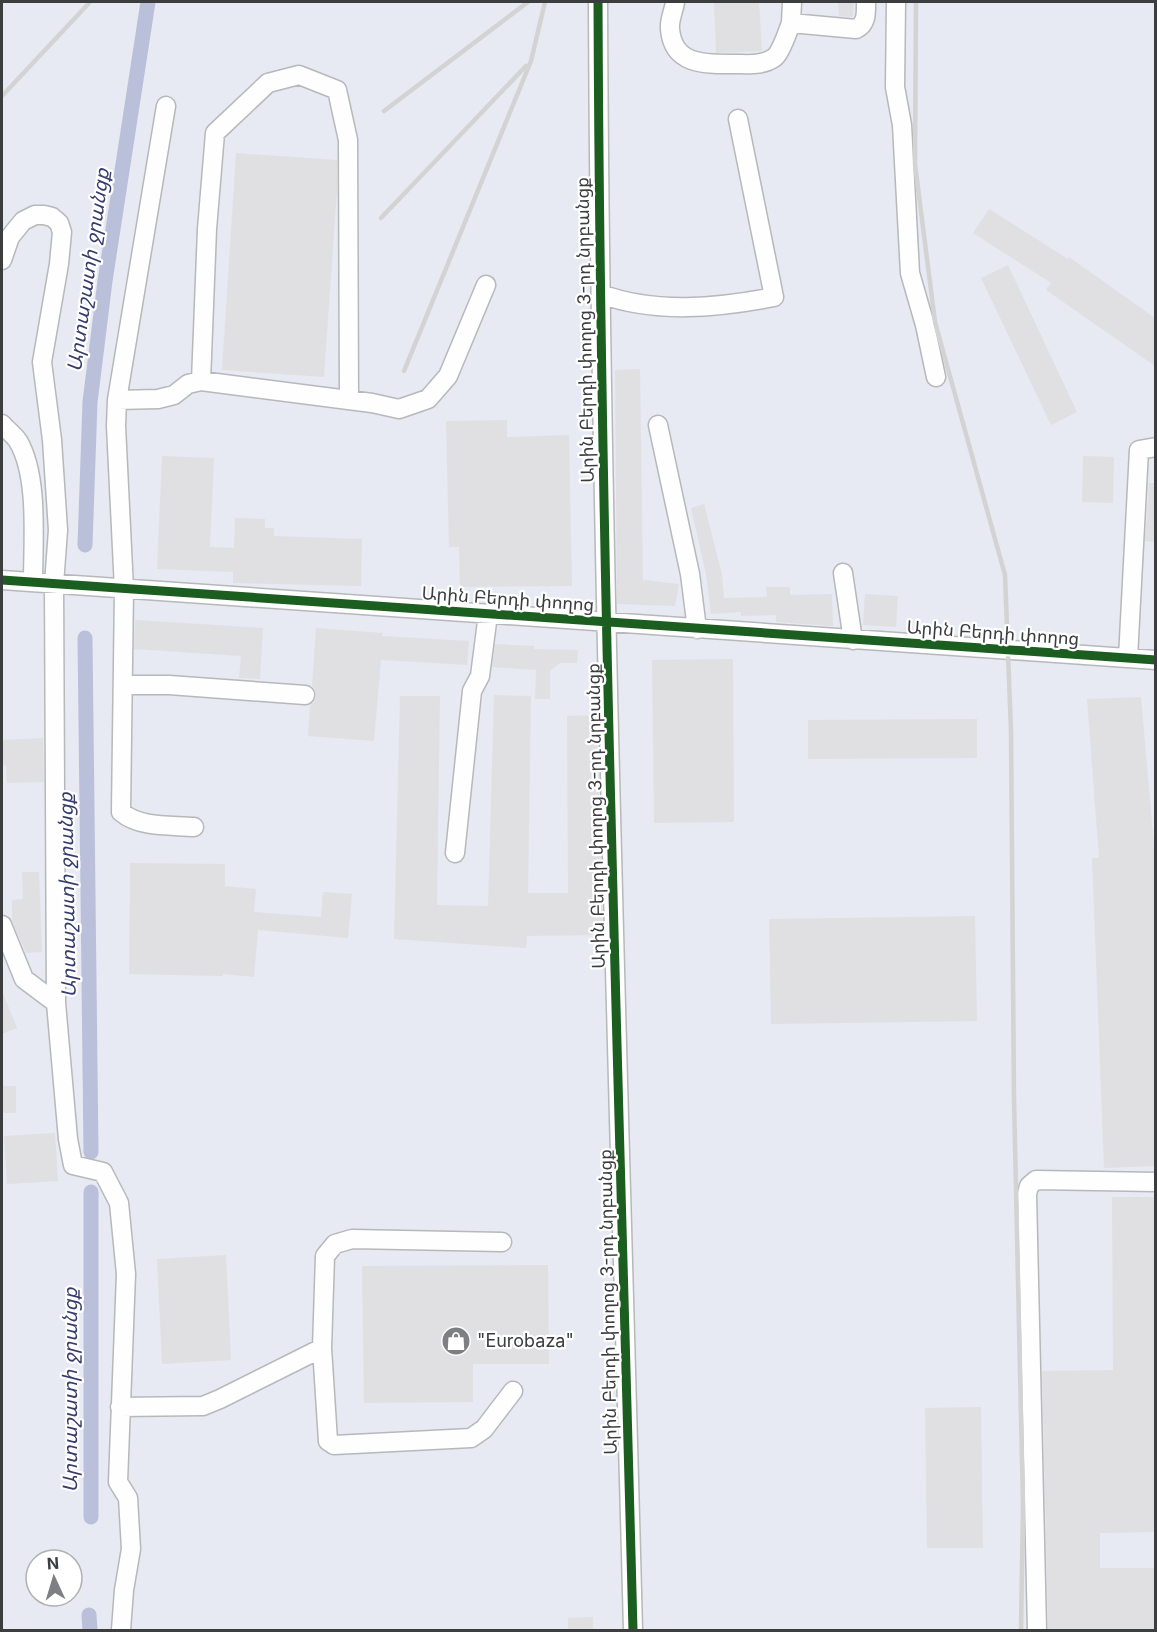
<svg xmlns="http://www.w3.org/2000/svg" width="1157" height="1632" font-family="Inter,'Noto Sans Armenian',sans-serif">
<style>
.built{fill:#e7e9f3;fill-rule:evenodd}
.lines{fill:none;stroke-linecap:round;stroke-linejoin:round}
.canal{stroke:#bbc0da;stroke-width:15}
.building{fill:#e0e0e3}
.minor-casing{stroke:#b7b8ba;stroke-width:21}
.minor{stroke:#fefeff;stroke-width:18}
.rail{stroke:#d3d3d3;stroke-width:4.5}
.cycleway-casing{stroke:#fff;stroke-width:13}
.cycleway{stroke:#1b5e20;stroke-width:9}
.labels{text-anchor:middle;stroke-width:4.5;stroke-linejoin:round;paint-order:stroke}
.street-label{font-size:18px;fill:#3c3d3f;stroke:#fff}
.poi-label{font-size:18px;fill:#3c3d3f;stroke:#fff;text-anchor:start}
.water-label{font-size:20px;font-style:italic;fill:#363c6c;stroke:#fff}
</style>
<rect width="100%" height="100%" fill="#f9f9fd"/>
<path class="built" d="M 2,2 L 1155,2 L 1155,1630 L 2,1630 ZM 36,1560 L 72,1560 L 72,1596 L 36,1596 Z"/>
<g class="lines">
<path class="canal" d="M 85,545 L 90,402 L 105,281 L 148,2
M 85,638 L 91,1152
M 91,1192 L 91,1517
M 89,1615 L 90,1630"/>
</g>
<path class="building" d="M 714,2 L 759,2 L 762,51 L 716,53 Z
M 838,2 L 854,2 L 853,17 L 839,16 Z
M 236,153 L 337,160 L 337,190 L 324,377 L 222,370 Z
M 989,209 L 1068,259 L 1069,257 L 1155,318 L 1155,366 L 1046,290 L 1051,283 L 973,233 Z
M 1008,265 L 1077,412 L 1051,425 L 981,278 Z
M 640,369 L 643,580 L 679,584 L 675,606 L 617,604 L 615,370 Z
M 507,420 L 507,437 L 569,435 L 572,586 L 460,587 L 459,547 L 449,547 L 446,421 Z
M 162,456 L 214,458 L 210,547 L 234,548 L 235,518 L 265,519 L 265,528 L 274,528 L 274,536 L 362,539 L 361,586 L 233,583 L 233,572 L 157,569 Z
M 1083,456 L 1114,457 L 1113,503 L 1082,502 Z
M 1149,483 L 1155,483 L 1155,542 L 1145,541 Z
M 704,504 L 722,574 L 724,598 L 767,597 L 766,587 L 790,587 L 790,595 L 832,594 L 833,626 L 776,622 L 776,615 L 741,616 L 741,612 L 711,614 L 706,574 L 691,508 Z
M 865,594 L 898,596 L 896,627 L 863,625 Z
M 135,620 L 263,628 L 260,679 L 239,678 L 241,656 L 134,649 Z
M 316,628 L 383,633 L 382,636 L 469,641 L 467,665 L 381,660 L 374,741 L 308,736 L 310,705 L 315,701 L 316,695 L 312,686 Z
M 495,644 L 534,646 L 534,649 L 578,650 L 577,663 L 560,663 L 550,671 L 550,699 L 535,699 L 536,670 L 492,667 Z
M 733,659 L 734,822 L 654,823 L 652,660 Z
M 494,695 L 531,696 L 528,893 L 568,893 L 567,716 L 597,715 L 603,935 L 527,936 L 526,948 L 394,939 L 400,696 L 440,696 L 437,905 L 488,906 Z
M 1141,697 L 1155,856 L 1155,1166 L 1104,1168 L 1092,858 L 1099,858 L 1087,699 Z
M 977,719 L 977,758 L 808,759 L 808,720 Z
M 43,738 L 44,782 L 7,783 L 6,765 L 2,766 L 2,740 Z
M 130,863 L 225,864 L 225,886 L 256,889 L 254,912 L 321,917 L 323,892 L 352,894 L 348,938 L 258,930 L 254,977 L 223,974 L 223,976 L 129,974 Z
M 22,872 L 39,872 L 42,952 L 26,953 L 12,921 L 12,900 L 23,899 Z
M 975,916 L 977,1021 L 771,1024 L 769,919 Z
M 2,991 L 17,1028 L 2,1034 Z
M 2,1086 L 16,1086 L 16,1113 L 2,1113 Z
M 55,1133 L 58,1181 L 7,1184 L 4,1136 Z
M 1112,1197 L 1155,1197 L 1155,1532 L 1100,1533 L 1100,1568 L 1155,1568 L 1155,1630 L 1048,1630 L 1042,1371 L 1113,1370 Z
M 226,1255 L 231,1360 L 162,1364 L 157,1259 Z
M 548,1265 L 549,1364 L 473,1364 L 473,1402 L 364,1403 L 362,1266 Z
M 981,1407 L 983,1548 L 927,1548 L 925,1408 Z
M 593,1617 L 593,1630 L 568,1630 L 568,1618 Z"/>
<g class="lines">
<g class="minor-casing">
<path id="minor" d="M 598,2 C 600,545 619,1088 633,1630
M 675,2 C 674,10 669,20 670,29 C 673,66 706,64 735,64 C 748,64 763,66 775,57 C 782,50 787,33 791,23 L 856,29 C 867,24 866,13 866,2
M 896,2 L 895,87 L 902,125 L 910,273 L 925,325 L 936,377
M 791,23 L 792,2
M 166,106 L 117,400 L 116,426 L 124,589 L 121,812 C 140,828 170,825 194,827
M 2,260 L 10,237 L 23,221 L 35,215 L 44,215 L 52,217 L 59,223 L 62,232 L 59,264 L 42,362 L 52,440 L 58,530 L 54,584 L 56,1003 L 68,1139 L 73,1165 L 103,1172 L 119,1203 L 126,1274 L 118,1482 L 128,1498 L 131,1549 L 124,1590 L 121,1630
M 601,294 C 655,314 718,308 774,297 L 738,119
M 201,381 L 207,229 L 215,133 L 268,83 L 299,75 L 337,90 L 348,140 L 349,400
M 117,400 L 158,399 L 174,395 L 188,384 L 201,381 L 372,403 L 399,409 L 428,399 L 448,376 L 486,285
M 2,424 C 7,430 14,435 18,441 C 39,476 33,542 33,582
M 658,425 L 690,574 L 697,629
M 843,573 L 853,640
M 2,580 L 1156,660
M 1128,658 L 1139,450 L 1156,447
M 124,685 L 169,685 L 305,695
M 455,853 L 472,691 L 480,676 L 488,614
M 2,925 L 24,979 L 56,1003
M 322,1348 L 328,1441 L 334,1445 L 471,1438 L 484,1429 L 513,1391
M 120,1407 L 203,1406 L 220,1399 L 322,1348 L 325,1256 L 335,1244 L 352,1239 L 502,1242
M 1037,1630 L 1027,1194 L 1029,1186 L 1036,1180 L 1156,1182"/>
</g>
<use href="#minor" class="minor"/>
<path class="rail" d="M 916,2 L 915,164 L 935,322 L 1005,575 L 1011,731 L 1014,1099 L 1023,1506 L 1021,1630
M 2,96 L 90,2
M 384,111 L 528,2
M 381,218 L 526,66
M 404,371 L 531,61 L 545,2"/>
<g class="cycleway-casing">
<path id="cycleway" d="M 598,2 C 600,545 619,1088 633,1630
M 2,580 L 1156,660"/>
</g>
<use href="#cycleway" class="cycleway"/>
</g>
<defs>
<g id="shop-disc" transform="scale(1.5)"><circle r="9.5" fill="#7e7f82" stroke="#fff"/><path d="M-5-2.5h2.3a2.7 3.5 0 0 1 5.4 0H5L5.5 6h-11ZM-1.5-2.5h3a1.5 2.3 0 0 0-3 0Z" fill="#fff"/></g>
</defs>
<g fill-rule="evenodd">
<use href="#shop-disc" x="456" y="1341"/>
</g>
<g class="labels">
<g class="street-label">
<text transform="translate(585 330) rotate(-91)" y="6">Արին Բերդի փողոց 3-րդ նրբանցք</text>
<text transform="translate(508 599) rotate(4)" y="6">Արին Բերդի փողոց</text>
<text transform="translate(993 633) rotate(4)" y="6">Արին Բերդի փողոց</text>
<text transform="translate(596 816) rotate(-91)" y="6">Արին Բերդի փողոց 3-րդ նրբանցք</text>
<text transform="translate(608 1302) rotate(-91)" y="6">Արին Բերդի փողոց 3-րդ նրբանցք</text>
</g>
<g class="poi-label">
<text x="477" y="1347">"Eurobaza"</text>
</g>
<g class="water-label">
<text transform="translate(88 270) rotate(-82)" y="7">Արտաշատի ջրանցք</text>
<text transform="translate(67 895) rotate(-91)" y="7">Արտաշատի ջրանցք</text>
<text transform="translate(70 1390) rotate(-90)" y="7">Արտաշատի ջրանցք</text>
</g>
</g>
<rect width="1157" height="1632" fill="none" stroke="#3c3d3f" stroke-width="6"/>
<g transform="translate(54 1578) rotate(356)"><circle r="28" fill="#ffffff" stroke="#b1b1b2" stroke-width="1.5"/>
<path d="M0-4.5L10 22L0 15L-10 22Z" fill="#7e7f82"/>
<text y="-9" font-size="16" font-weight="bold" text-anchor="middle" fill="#3c3d3f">N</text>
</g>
</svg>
